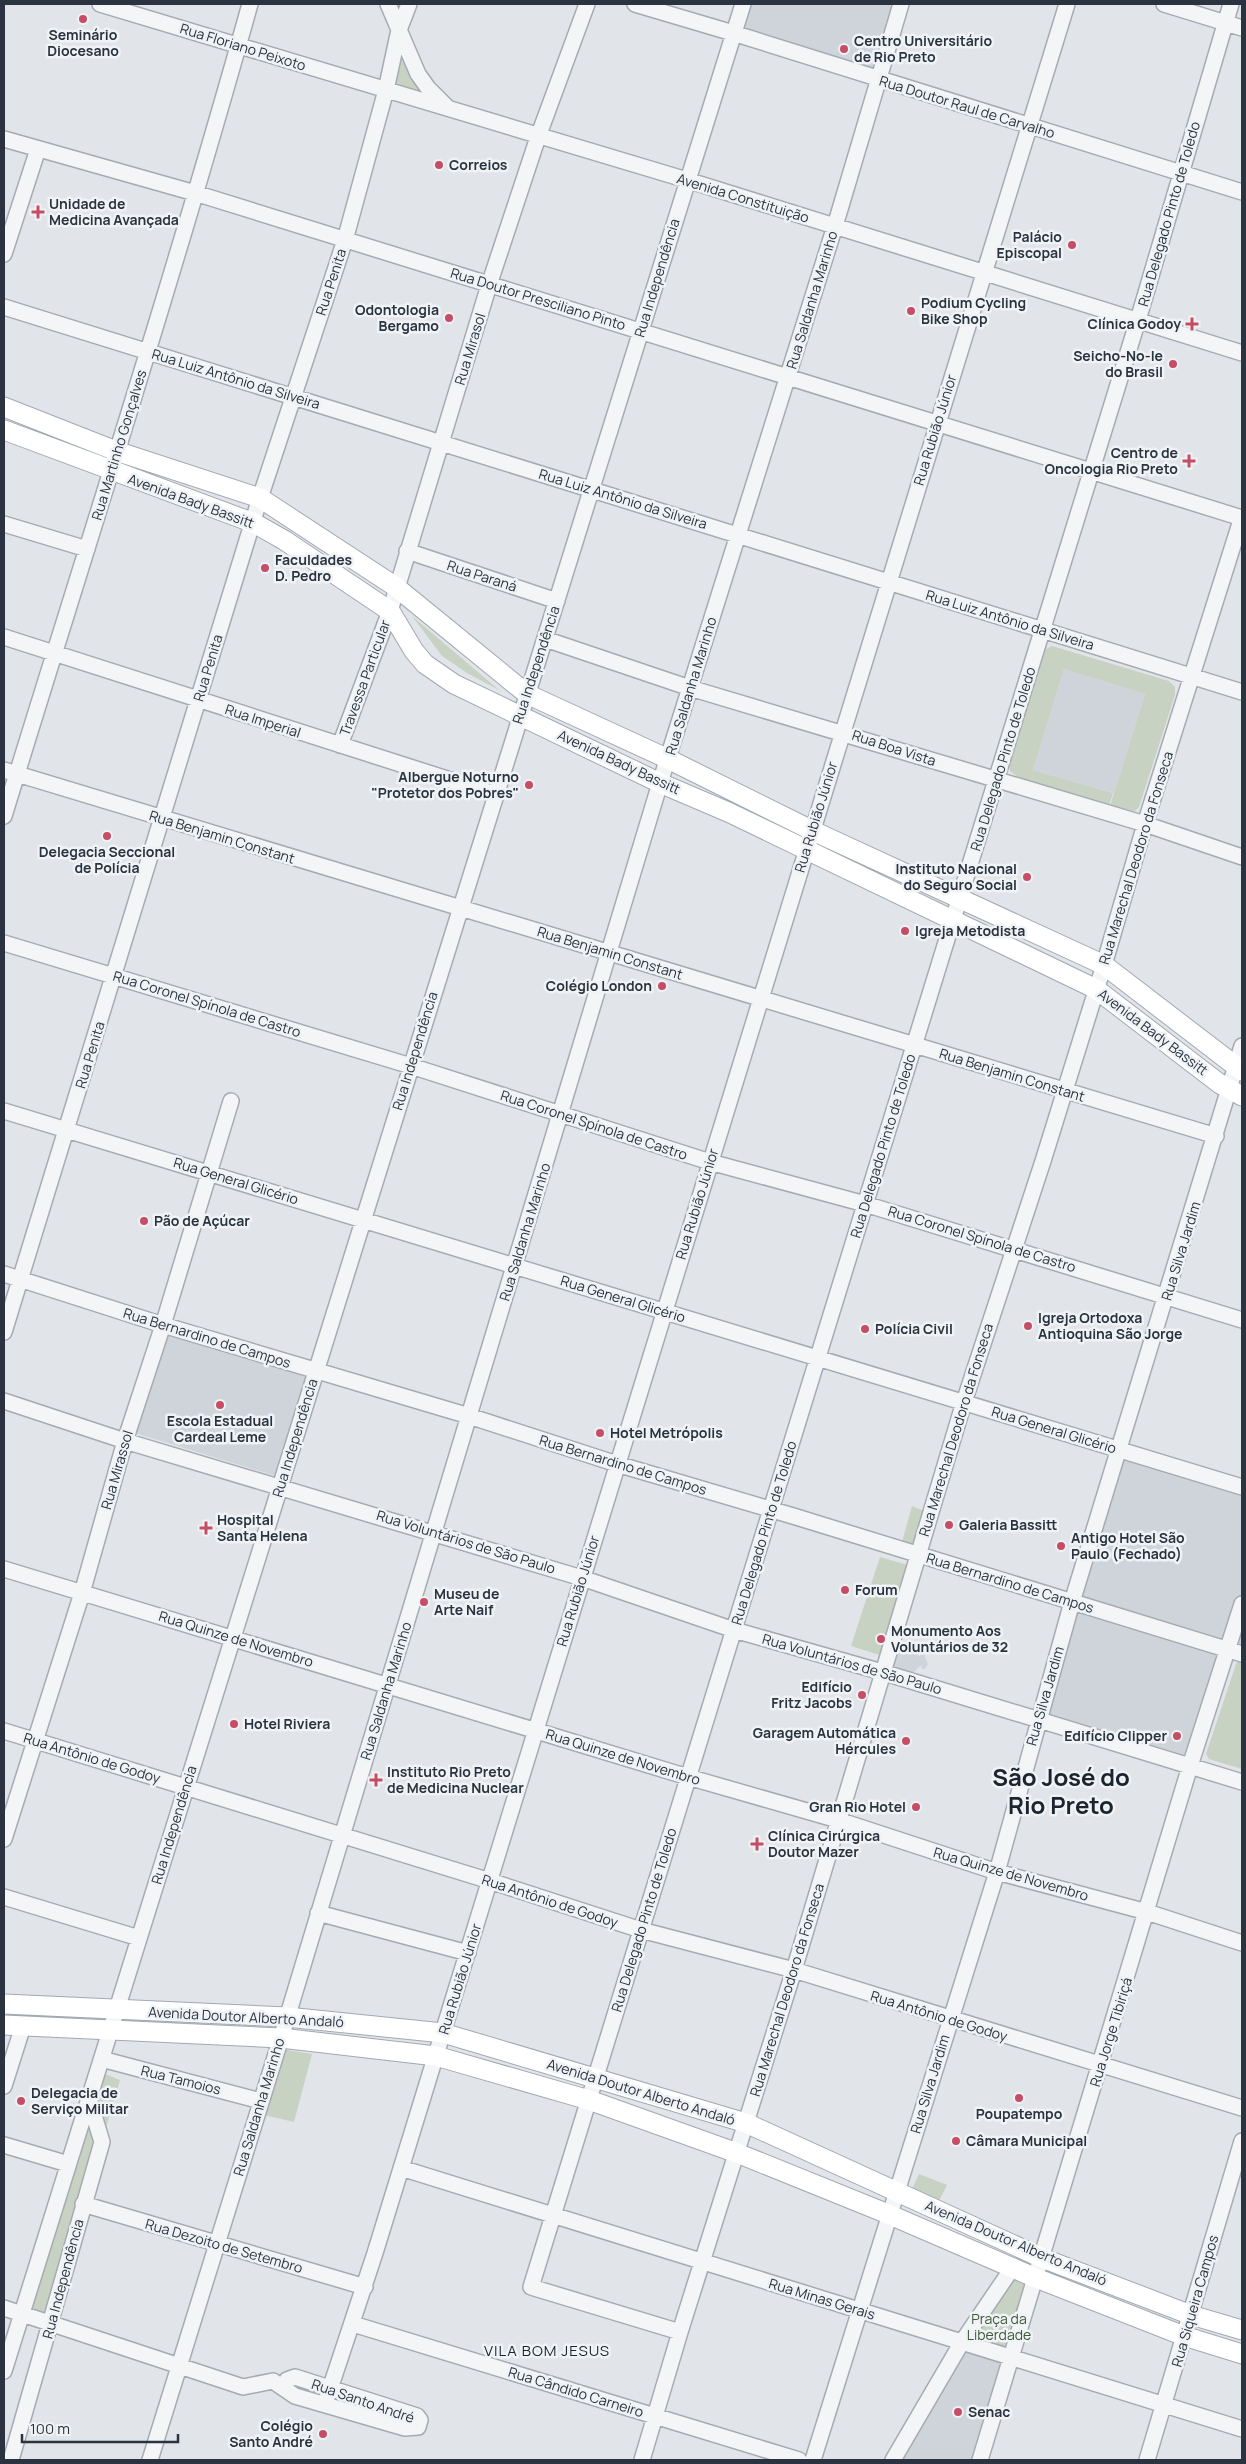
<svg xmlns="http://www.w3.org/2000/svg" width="1246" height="2464" font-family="Manrope,sans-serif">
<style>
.built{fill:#cfd3da}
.green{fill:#c7d2c2}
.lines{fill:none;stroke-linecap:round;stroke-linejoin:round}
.minor-casing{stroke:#a6abb3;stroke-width:18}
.major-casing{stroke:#a1a9b3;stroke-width:21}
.minor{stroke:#f3f5f7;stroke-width:15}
.major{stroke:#fff;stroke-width:19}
.poi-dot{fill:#c54e66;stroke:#f0f3f6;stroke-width:2}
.labels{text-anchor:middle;stroke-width:5;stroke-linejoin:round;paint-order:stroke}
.poi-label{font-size:14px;font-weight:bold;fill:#2a333f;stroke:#f0f3f6;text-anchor:start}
.street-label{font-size:14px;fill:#2a333f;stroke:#f0f3f6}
.park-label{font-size:14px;fill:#405a38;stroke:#f0f3f6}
.neighbourhood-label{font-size:15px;letter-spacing:1px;fill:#1c2430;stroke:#f0f3f6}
.town-label{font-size:24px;font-weight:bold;fill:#1c2430;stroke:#f0f3f6}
</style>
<rect width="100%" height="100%" fill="#e1e4e9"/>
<path class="built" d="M 750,4 L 894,4 L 873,71 L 742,27 Z
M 1064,669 L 1145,694 L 1114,793 L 1033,770 Z
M 166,1335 L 306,1377 L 276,1476 L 135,1433 Z
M 1120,1454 L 1242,1490 L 1242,1649 L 1224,1643 L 1188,1765 L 1039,1720 Z
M 908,1648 L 913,1649 L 919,1656 L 924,1654 L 928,1664 L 925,1669 L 921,1669 L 922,1666 L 920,1666 L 911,1675 L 895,1672 L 893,1660 L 895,1653 Z
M 962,2349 L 1008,2363 L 977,2460 L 894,2460 Z"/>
<path class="green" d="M 402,60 L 426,97 L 395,86 Z
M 412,616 L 499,690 L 467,673 L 442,656 Z
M 1052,646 L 1169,681 L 1175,687 L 1175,695 L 1139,807 L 1135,811 L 1110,806 L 1145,694 L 1064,669 L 1033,770 L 1113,793 L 1109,806 L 1019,778 L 1010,771 L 1009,762 L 1044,650 Z
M 912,1506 L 924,1511 L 915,1546 L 902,1542 Z
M 880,1557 L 911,1566 L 883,1656 L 851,1646 Z
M 1240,1658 L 1242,1658 L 1242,1769 L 1209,1759 L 1206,1754 L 1236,1664 Z
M 281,2049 L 312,2054 L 294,2122 L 260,2114 Z
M 102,2073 L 120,2080 L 103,2138 L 94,2102 Z
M 89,2107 L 99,2141 L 49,2320 L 25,2315 Z
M 919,2174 L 947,2185 L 939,2201 L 912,2189 Z
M 1013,2277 L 1031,2284 L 1009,2352 L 969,2340 Z"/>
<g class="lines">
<g class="minor-casing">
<path id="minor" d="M 100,4 L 687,180 L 1242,353
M 388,4 L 418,74 L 428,88 L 447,107
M 635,4 L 733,33 L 1242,192
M 1164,4 L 1242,28
M 4,139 L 195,193 L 1242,518
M 4,254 L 38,149
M 4,307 L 1242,692
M 4,524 L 87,549
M 407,551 L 557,601
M 4,637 L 494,794
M 545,639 L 690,688 L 1145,824 L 1242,857
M 340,745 L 390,611 L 489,285 L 538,137 L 587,4
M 4,770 L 1216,1136
M 4,816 C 87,546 174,276 250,4
M 4,943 L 411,1066 L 710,1162 L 865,1204 L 1242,1320
M 4,1111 L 1242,1487
M 4,1274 L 163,1325 L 469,1416 L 617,1464 L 793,1516 L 1242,1654
M 4,1332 L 260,498 L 345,240 L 386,90 L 399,30 L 409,4
M 4,1401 L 125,1441 L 582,1578 L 734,1630 L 882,1672 L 1242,1782
M 4,1569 L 688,1777 L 838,1820 L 997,1872 L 1147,1912 L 1242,1943
M 4,1731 L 490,1881 L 641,1930 L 794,1970 L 1242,2108
M 4,1839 L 82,1593 L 125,1441 L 163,1325 L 231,1101
M 4,1897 L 139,1938
M 318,1913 L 468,1953
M 102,2057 L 109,2061 L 261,2101
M 4,2086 L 23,2026
M 4,2145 L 68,2164
M 401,2168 L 1242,2429
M 83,2204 L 365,2287
M 4,2308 L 243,2387 L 273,2381 L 295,2396 L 405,2428 L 418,2427 L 420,2420 L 417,2416 L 295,2377 L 287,2380 L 285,2388
M 353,2324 L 799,2460
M 680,2332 L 531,2287 L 1138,320 L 1231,4
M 4,2371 L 743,4
M 325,2404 L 375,2253 L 1067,4
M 11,2460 L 102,2142 L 89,2099
M 150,2460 L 281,2038 L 660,783 L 835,226 L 901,4
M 642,2460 L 680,2332 L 794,1970 L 964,1402 L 1043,1161 L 1104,965 L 1145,824 L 1242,517
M 813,2460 L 997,1872 L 1072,1602 L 1242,1046
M 893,2460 L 962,2342 L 1013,2267
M 980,2460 L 1190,1766 L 1242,1604
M 1147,2460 L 1242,2141"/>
</g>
<g class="major-casing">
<path id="major" d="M 4,407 L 116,451 L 260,498 L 396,587 L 527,694 L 668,759 L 811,830 L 1104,965 L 1242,1071
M 4,430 L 254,523 L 284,540 L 390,611 L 414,651 L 425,664 L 454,684 L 660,783 L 728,812 L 1096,989 L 1220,1084 L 1242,1096
M 4,2004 L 287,2017 L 443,2033 L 746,2123 L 1042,2258 L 1191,2315 L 1242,2330
M 4,2025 L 281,2038 L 436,2056 L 589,2100 L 737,2153 L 888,2214 L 1036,2278 L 1184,2336 L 1242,2354"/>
</g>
<use href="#minor" class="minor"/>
<use href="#major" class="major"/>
</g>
<g class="poi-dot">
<circle cx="83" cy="19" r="5"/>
<circle cx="844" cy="49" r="5"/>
<circle cx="439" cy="165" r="5"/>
<path d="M35.5 204.5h5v5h5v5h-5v5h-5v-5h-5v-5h5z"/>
<circle cx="1072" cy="245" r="5"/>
<circle cx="911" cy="311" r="5"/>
<circle cx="449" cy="318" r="5"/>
<path d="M1189.5 316.5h5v5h5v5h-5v5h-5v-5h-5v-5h5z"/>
<circle cx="1173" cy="364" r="5"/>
<path d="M1186.5 453.5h5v5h5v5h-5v5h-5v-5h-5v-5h5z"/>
<circle cx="265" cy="568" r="5"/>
<circle cx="529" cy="785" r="5"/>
<circle cx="107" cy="836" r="5"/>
<circle cx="1027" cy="877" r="5"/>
<circle cx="905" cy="931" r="5"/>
<circle cx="662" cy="986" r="5"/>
<circle cx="144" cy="1221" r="5"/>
<circle cx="1028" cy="1326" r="5"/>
<circle cx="865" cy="1329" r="5"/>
<circle cx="220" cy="1405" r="5"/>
<circle cx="600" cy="1433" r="5"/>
<circle cx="949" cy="1525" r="5"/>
<path d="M203.5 1520.5h5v5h5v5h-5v5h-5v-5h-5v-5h5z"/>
<circle cx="1061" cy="1546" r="5"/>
<circle cx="845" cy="1590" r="5"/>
<circle cx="424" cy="1602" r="5"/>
<circle cx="881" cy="1639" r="5"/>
<circle cx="862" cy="1695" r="5"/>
<circle cx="234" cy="1724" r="5"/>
<circle cx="1177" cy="1736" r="5"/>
<circle cx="906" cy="1741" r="5"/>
<path d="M373.5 1772.5h5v5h5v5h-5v5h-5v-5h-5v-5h5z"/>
<circle cx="916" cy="1807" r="5"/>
<path d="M754.5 1836.5h5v5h5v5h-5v5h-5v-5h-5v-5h5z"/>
<circle cx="1019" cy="2098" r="5"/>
<circle cx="21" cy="2101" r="5"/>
<circle cx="956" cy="2141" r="5"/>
<circle cx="958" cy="2412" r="5"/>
<circle cx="323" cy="2434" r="5"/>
</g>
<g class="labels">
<g class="poi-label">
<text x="83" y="40" text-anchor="middle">Seminário<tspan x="83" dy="16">Diocesano</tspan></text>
<text x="854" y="46">Centro Universitário<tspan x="854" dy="16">de Rio Preto</tspan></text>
<text x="449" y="170">Correios</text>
<text x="49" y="209">Unidade de<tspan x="49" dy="16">Medicina Avançada</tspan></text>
<text x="1062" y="242" text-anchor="end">Palácio<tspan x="1062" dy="16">Episcopal</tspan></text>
<text x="921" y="308">Podium Cycling<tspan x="921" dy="16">Bike Shop</tspan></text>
<text x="439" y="315" text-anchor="end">Odontologia<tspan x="439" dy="16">Bergamo</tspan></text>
<text x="1181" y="329" text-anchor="end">Clínica Godoy</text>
<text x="1163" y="361" text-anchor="end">Seicho-No-Ie<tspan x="1163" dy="16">do Brasil</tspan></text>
<text x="1178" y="458" text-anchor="end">Centro de<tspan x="1178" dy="16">Oncologia Rio Preto</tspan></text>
<text x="275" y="565">Faculdades<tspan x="275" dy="16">D. Pedro</tspan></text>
<text x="519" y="782" text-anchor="end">Albergue Noturno<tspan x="519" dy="16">"Protetor dos Pobres"</tspan></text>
<text x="107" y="857" text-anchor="middle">Delegacia Seccional<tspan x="107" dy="16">de Polícia</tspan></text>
<text x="1017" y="874" text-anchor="end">Instituto Nacional<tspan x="1017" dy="16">do Seguro Social</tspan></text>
<text x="915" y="936">Igreja Metodista</text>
<text x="652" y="991" text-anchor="end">Colégio London</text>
<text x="154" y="1226">Pão de Açúcar</text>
<text x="1038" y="1323">Igreja Ortodoxa<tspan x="1038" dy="16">Antioquina São Jorge</tspan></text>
<text x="875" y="1334">Polícia Civil</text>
<text x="220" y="1426" text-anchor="middle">Escola Estadual<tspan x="220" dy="16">Cardeal Leme</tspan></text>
<text x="610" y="1438">Hotel Metrópolis</text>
<text x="217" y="1525">Hospital<tspan x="217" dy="16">Santa Helena</tspan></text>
<text x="959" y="1530">Galeria Bassitt</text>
<text x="1071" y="1543">Antigo Hotel São<tspan x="1071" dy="16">Paulo (Fechado)</tspan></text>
<text x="855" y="1595">Forum</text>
<text x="434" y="1599">Museu de<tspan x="434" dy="16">Arte Naif</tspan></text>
<text x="891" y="1636">Monumento Aos<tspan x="891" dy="16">Voluntários de 32</tspan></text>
<text x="852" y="1692" text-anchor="end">Edifício<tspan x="852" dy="16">Fritz Jacobs</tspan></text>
<text x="244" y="1729">Hotel Riviera</text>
<text x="896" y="1738" text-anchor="end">Garagem Automática<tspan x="896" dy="16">Hércules</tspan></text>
<text x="1167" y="1741" text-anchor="end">Edifício Clipper</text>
<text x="387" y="1777">Instituto Rio Preto<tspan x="387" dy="16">de Medicina Nuclear</tspan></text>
<text x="906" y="1812" text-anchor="end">Gran Rio Hotel</text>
<text x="768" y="1841">Clínica Cirúrgica<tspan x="768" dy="16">Doutor Mazer</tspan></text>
<text x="31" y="2098">Delegacia de<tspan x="31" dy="16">Serviço Militar</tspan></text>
<text x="1019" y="2119" text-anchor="middle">Poupatempo</text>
<text x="966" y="2146">Câmara Municipal</text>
<text x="968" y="2417">Senac</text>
<text x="313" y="2431" text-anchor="end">Colégio<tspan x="313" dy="16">Santo André</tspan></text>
</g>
<g class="street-label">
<text transform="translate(243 47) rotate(17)" y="5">Rua Floriano Peixoto</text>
<text transform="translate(967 107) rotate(17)" y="5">Rua Doutor Raul de Carvalho</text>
<text transform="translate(743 198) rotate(17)" y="5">Avenida Constituição</text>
<text transform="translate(1169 214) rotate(-74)" y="5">Rua Delegado Pinto de Toledo</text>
<text transform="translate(657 278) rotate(-73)" y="5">Rua Independência</text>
<text transform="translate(331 282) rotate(-72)" y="5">Rua Penita</text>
<text transform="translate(538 299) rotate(17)" y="5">Rua Doutor Presciliano Pinto</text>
<text transform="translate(812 300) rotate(-73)" y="5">Rua Saldanha Marinho</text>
<text transform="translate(470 349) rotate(-73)" y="5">Rua Mirasol</text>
<text transform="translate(236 379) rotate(17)" y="5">Rua Luiz Antônio da Silveira</text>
<text transform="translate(935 430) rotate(-73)" y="5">Rua Rubião Júnior</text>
<text transform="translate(119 445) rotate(-73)" y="5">Rua Martinho Gonçalves</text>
<text transform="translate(623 499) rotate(17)" y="5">Rua Luiz Antônio da Silveira</text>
<text transform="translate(191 501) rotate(20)" y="5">Avenida Bady Bassitt</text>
<text transform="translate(482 576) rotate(18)" y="5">Rua Paraná</text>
<text transform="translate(1010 620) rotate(17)" y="5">Rua Luiz Antônio da Silveira</text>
<text transform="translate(536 665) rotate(-72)" y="5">Rua Independência</text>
<text transform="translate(208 668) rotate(-73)" y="5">Rua Penita</text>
<text transform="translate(365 678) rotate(-70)" y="5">Travessa Particular</text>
<text transform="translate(691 686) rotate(-73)" y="5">Rua Saldanha Marinho</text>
<text transform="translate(263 721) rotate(18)" y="5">Rua Imperial</text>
<text transform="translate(894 748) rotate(18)" y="5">Rua Boa Vista</text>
<text transform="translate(1003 759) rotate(-73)" y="5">Rua Delegado Pinto de Toledo</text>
<text transform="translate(619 762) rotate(25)" y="5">Avenida Bady Bassitt</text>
<text transform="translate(816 817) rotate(-73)" y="5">Rua Rubião Júnior</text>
<text transform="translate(222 837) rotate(17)" y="5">Rua Benjamin Constant</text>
<text transform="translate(1136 858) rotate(-73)" y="5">Rua Marechal Deodoro da Fonseca</text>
<text transform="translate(610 953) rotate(17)" y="5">Rua Benjamin Constant</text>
<text transform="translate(207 1004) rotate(17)" y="5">Rua Coronel Spínola de Castro</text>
<text transform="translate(1153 1032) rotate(37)" y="5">Avenida Bady Bassitt</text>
<text transform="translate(415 1051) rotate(-73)" y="5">Rua Independência</text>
<text transform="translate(90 1055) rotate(-73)" y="5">Rua Penita</text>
<text transform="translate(1012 1075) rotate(17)" y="5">Rua Benjamin Constant</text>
<text transform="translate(594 1125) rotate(18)" y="5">Rua Coronel Spínola de Castro</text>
<text transform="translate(883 1146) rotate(-73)" y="5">Rua Delegado Pinto de Toledo</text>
<text transform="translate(236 1181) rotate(17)" y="5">Rua General Glicério</text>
<text transform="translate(697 1204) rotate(-73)" y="5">Rua Rubião Júnior</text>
<text transform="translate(525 1232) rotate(-73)" y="5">Rua Saldanha Marinho</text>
<text transform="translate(982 1239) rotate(17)" y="5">Rua Coronel Spínola de Castro</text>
<text transform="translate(1181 1251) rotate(-73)" y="5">Rua Silva Jardim</text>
<text transform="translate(623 1299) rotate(17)" y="5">Rua General Glicério</text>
<text transform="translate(207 1338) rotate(17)" y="5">Rua Bernardino de Campos</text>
<text transform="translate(956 1430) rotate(-73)" y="5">Rua Marechal Deodoro da Fonseca</text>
<text transform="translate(1054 1430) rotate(17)" y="5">Rua General Glicério</text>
<text transform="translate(295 1438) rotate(-73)" y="5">Rua Independência</text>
<text transform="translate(623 1465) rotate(17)" y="5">Rua Bernardino de Campos</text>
<text transform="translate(117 1470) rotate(-74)" y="5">Rua Mirassol</text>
<text transform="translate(764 1533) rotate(-73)" y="5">Rua Delegado Pinto de Toledo</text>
<text transform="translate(466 1542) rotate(17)" y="5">Rua Voluntários de São Paulo</text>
<text transform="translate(1010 1583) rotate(17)" y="5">Rua Bernardino de Campos</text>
<text transform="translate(578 1591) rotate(-73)" y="5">Rua Rubião Júnior</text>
<text transform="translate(236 1639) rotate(17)" y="5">Rua Quinze de Novembro</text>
<text transform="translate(852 1664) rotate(16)" y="5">Rua Voluntários de São Paulo</text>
<text transform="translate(386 1691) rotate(-73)" y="5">Rua Saldanha Marinho</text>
<text transform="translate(1045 1696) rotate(-74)" y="5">Rua Silva Jardim</text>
<text transform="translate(623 1757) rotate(17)" y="5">Rua Quinze de Novembro</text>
<text transform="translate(92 1758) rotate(17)" y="5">Rua Antônio de Godoy</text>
<text transform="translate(174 1825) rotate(-73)" y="5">Rua Independência</text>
<text transform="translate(1011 1874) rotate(16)" y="5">Rua Quinze de Novembro</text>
<text transform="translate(550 1901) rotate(18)" y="5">Rua Antônio de Godoy</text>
<text transform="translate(644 1920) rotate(-73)" y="5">Rua Delegado Pinto de Toledo</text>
<text transform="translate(460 1979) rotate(-73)" y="5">Rua Rubião Júnior</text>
<text transform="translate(787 1990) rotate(-73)" y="5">Rua Marechal Deodoro da Fonseca</text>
<text transform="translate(939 2016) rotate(17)" y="5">Rua Antônio de Godoy</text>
<text transform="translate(246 2017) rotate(3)" y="5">Avenida Doutor Alberto Andaló</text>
<text transform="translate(1111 2032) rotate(-73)" y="5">Rua Jorge Tibiriçá</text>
<text transform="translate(181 2080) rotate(14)" y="5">Rua Tamoios</text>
<text transform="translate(930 2084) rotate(-73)" y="5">Rua Silva Jardim</text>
<text transform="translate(641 2092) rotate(17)" y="5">Avenida Doutor Alberto Andaló</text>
<text transform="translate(259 2107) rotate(-73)" y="5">Rua Saldanha Marinho</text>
<text transform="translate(1016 2243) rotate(23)" y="5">Avenida Doutor Alberto Andaló</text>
<text transform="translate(224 2246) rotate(16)" y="5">Rua Dezoito de Setembro</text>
<text transform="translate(63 2279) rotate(-75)" y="5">Rua Independência</text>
<text transform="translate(822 2299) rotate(17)" y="5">Rua Minas Gerais</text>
<text transform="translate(1195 2301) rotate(-74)" y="5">Rua Siqueira Campos</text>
<text transform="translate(576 2392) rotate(17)" y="5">Rua Cândido Carneiro</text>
<text transform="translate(363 2401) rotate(19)" y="5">Rua Santo André</text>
</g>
<g class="park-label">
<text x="999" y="2324">Praça da<tspan x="999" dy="16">Liberdade</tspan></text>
</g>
<g class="neighbourhood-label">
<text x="547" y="2356">VILA BOM JESUS</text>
</g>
<g class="town-label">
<text x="1061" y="1786">São José do<tspan x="1061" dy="28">Rio Preto</tspan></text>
</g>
</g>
<rect width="1246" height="2464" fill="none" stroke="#2a333f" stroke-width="10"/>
<path d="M22 2434v8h156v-8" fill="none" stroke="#2a333f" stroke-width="2.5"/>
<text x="30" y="2434" font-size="15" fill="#2a333f" stroke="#f0f3f6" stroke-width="4" paint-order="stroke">100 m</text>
</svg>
